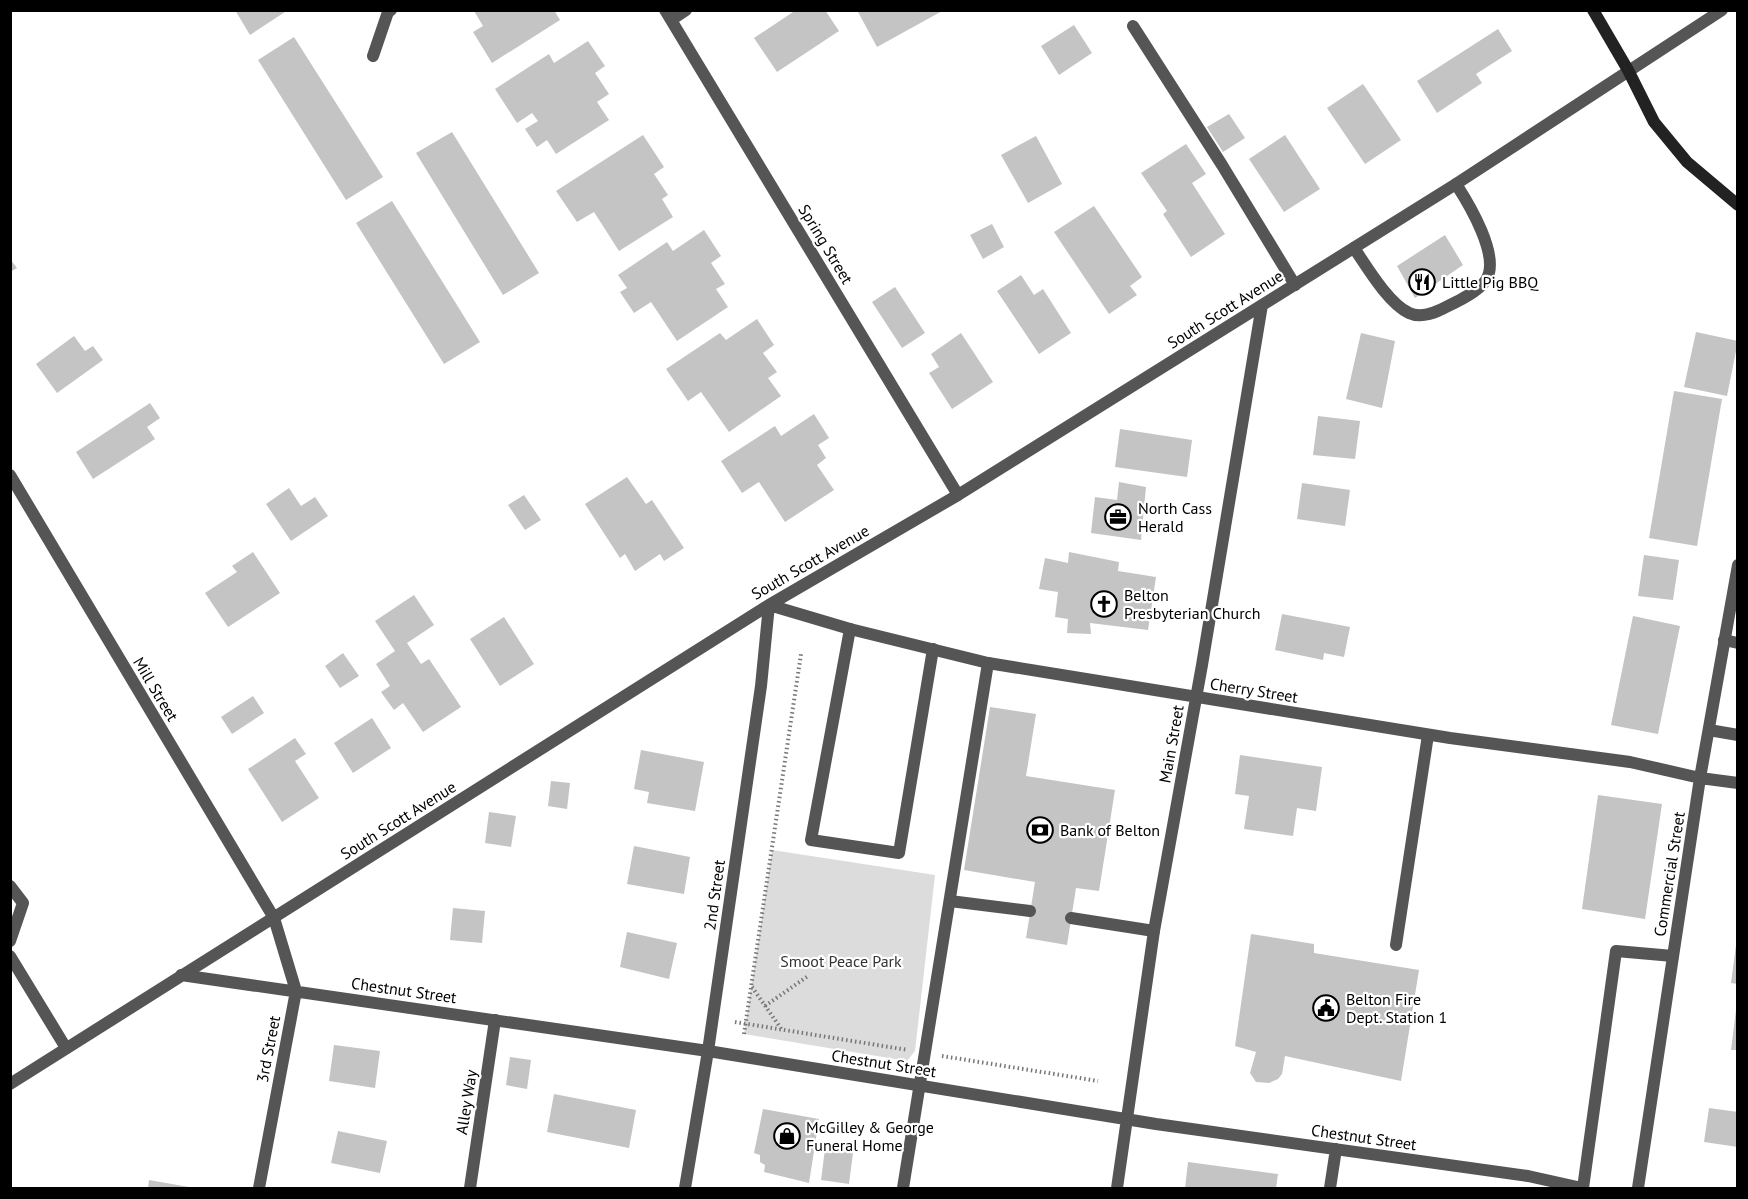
<svg xmlns="http://www.w3.org/2000/svg" width="1748" height="1199" font-family="'PT Sans',sans-serif">
<style>
.green{fill:#dcdcdc}
.building{fill:#c4c4c4}
.lines{fill:none;stroke-linecap:round;stroke-linejoin:round}
.path{stroke:#777;stroke-width:4;stroke-dasharray:1.5 3;stroke-linecap:butt}
.service{stroke:#555;stroke-width:12}
.minor{stroke:#555;stroke-width:12}
.secondary{stroke:#222;stroke-width:12}
.rail{stroke:#000;stroke-width:4.5;stroke-dasharray:9 3 1.5 3;stroke-linecap:butt}
.labels{text-anchor:middle;stroke-width:4.5;stroke-linejoin:round;paint-order:stroke}
.street-label{font-size:16px;fill:#000;stroke:#fff}
.poi-label{font-size:16px;fill:#000;stroke:#fff;text-anchor:start}
.park-label{font-size:16px;fill:#333;stroke:#fff}
</style>
<rect width="100%" height="100%" fill="#fff"/>
<path class="green" d="M 772,850 L 935,875 L 915,1051 L 907,1061 L 744,1034 Z"/>
<path class="building" d="M 235,10 L 288,10 L 250,35 Z
M 476,10 L 554,10 L 560,20 L 492,63 L 473,32 L 483,26 L 474,11 Z
M 796,10 L 825,10 L 839,31 L 777,72 L 754,38 Z
M 860,10 L 944,10 L 877,47 L 858,12 Z
M 1074,25 L 1092,53 L 1059,75 L 1041,46 Z
M 1498,29 L 1512,51 L 1476,74 L 1482,83 L 1437,113 L 1417,81 Z
M 294,37 L 383,177 L 346,200 L 258,60 Z
M 588,41 L 605,66 L 595,73 L 609,94 L 597,102 L 609,120 L 556,154 L 547,140 L 537,147 L 525,129 L 538,121 L 532,113 L 517,123 L 495,89 L 549,54 L 554,63 Z
M 1363,84 L 1401,140 L 1365,164 L 1327,108 Z
M 1229,114 L 1245,138 L 1223,152 L 1207,127 Z
M 452,132 L 539,273 L 503,295 L 416,153 Z
M 643,135 L 664,167 L 654,174 L 668,195 L 662,199 L 673,217 L 619,251 L 594,212 L 577,222 L 556,191 Z
M 1285,135 L 1320,189 L 1284,212 L 1249,159 Z
M 1036,136 L 1062,184 L 1028,203 L 1001,155 Z
M 1186,144 L 1206,174 L 1192,183 L 1225,234 L 1191,257 L 1163,214 L 1167,211 L 1141,173 Z
M 392,201 L 480,342 L 444,364 L 356,223 Z
M 1094,206 L 1142,277 L 1130,286 L 1137,295 L 1109,314 L 1054,232 Z
M 992,224 L 1004,247 L 983,259 L 970,235 Z
M 704,230 L 721,256 L 711,263 L 725,284 L 716,289 L 728,307 L 677,341 L 651,302 L 634,313 L 620,292 L 627,288 L 618,275 L 667,242 L 673,251 Z
M 1445,235 L 1463,265 L 1415,298 L 1397,266 Z
M 10,259 L 17,268 L 10,272 Z
M 1021,275 L 1034,295 L 1043,289 L 1071,333 L 1039,354 L 997,291 Z
M 895,287 L 925,333 L 902,348 L 872,302 Z
M 757,319 L 774,345 L 763,353 L 777,372 L 768,378 L 781,396 L 729,432 L 701,392 L 688,401 L 666,369 L 720,333 L 726,340 Z
M 1696,332 L 1738,341 L 1727,396 L 1684,387 Z
M 961,333 L 993,382 L 952,409 L 929,373 L 939,367 L 931,354 Z
M 1361,333 L 1395,341 L 1382,408 L 1346,399 Z
M 74,336 L 85,351 L 93,346 L 103,360 L 57,393 L 36,364 Z
M 1674,391 L 1722,399 L 1697,546 L 1649,538 Z
M 150,403 L 160,418 L 147,427 L 155,439 L 93,479 L 76,452 Z
M 814,414 L 829,438 L 818,445 L 826,458 L 817,465 L 834,490 L 785,522 L 759,482 L 742,493 L 721,461 L 775,426 L 781,436 Z
M 1318,416 L 1360,421 L 1355,459 L 1313,455 Z
M 1120,429 L 1192,440 L 1187,477 L 1115,467 Z
M 627,477 L 646,504 L 652,500 L 684,548 L 664,561 L 660,554 L 635,571 L 625,554 L 620,558 L 585,504 Z
M 1119,482 L 1146,487 L 1141,540 L 1091,533 L 1095,497 L 1117,500 Z
M 1302,483 L 1350,490 L 1345,526 L 1297,519 Z
M 289,488 L 301,506 L 315,497 L 328,516 L 291,541 L 266,504 Z
M 524,495 L 541,520 L 525,530 L 508,505 Z
M 253,552 L 280,593 L 228,627 L 205,593 L 237,572 L 232,566 Z
M 1069,552 L 1119,562 L 1118,571 L 1156,577 L 1148,630 L 1090,623 L 1091,634 L 1067,633 L 1068,619 L 1055,617 L 1058,592 L 1039,589 L 1045,558 L 1068,563 Z
M 1644,555 L 1679,560 L 1673,600 L 1638,596 Z
M 414,595 L 434,625 L 407,643 L 421,664 L 429,659 L 461,707 L 423,732 L 403,703 L 394,710 L 381,692 L 390,686 L 376,664 L 395,651 L 375,621 Z
M 1282,614 L 1350,627 L 1344,657 L 1324,653 L 1323,660 L 1275,650 Z
M 1633,616 L 1680,626 L 1658,734 L 1611,725 Z
M 504,617 L 534,664 L 500,686 L 470,639 Z
M 343,653 L 359,676 L 340,688 L 325,666 Z
M 253,696 L 264,713 L 232,734 L 221,717 Z
M 990,707 L 1036,714 L 1026,776 L 1115,790 L 1099,891 L 1076,888 L 1067,945 L 1026,938 L 1035,882 L 964,870 Z
M 372,718 L 391,748 L 353,773 L 334,743 Z
M 295,738 L 306,754 L 295,761 L 319,798 L 282,822 L 248,769 Z
M 641,750 L 704,762 L 695,811 L 647,803 L 649,792 L 634,789 Z
M 1240,755 L 1322,767 L 1316,811 L 1297,808 L 1293,836 L 1244,829 L 1249,796 L 1235,794 Z
M 551,781 L 570,783 L 567,809 L 548,806 Z
M 1598,795 L 1662,804 L 1645,919 L 1582,909 Z
M 489,812 L 516,816 L 511,847 L 485,843 Z
M 634,846 L 690,857 L 684,894 L 627,884 Z
M 453,908 L 485,911 L 482,943 L 450,940 Z
M 627,932 L 677,943 L 669,979 L 620,967 Z
M 1251,934 L 1314,944 L 1314,953 L 1419,970 L 1401,1081 L 1285,1056 L 1282,1074 L 1278,1079 L 1269,1083 L 1256,1082 L 1250,1073 L 1256,1052 L 1235,1046 Z
M 1736,945 L 1738,945 L 1738,984 L 1731,983 Z
M 1736,1010 L 1738,1010 L 1738,1050 L 1731,1050 Z
M 334,1045 L 380,1051 L 375,1088 L 329,1081 Z
M 510,1057 L 531,1060 L 527,1089 L 506,1085 Z
M 554,1094 L 636,1110 L 629,1148 L 547,1132 Z
M 1709,1108 L 1738,1112 L 1738,1147 L 1704,1142 Z
M 763,1109 L 819,1119 L 809,1183 L 764,1172 L 765,1165 L 760,1162 L 760,1155 L 754,1153 Z
M 338,1131 L 387,1141 L 380,1173 L 331,1163 Z
M 825,1149 L 853,1153 L 849,1184 L 821,1180 Z
M 1188,1162 L 1278,1174 L 1276,1188 L 1185,1188 Z
M 149,1180 L 189,1187 L 189,1188 L 148,1188 Z"/>
<g class="lines">
<path class="path" d="M 752,987 L 782,1030
M 765,1006 L 808,976
M 735,1022 L 908,1050
M 744,1034 L 801,654
M 942,1056 L 1098,1081"/>
<path class="service" d="M 1133,26 L 1222,165 L 1295,285
M 1354,248 C 1367,267 1388,303 1409,313 C 1422,319 1437,312 1448,306 C 1459,301 1480,290 1486,280 C 1501,257 1469,204 1456,184
M 850,629 L 811,840 L 899,853 L 933,649
M 1724,640 L 1738,643
M 1709,730 L 1738,735
M 10,886 L 23,903 L 10,941
M 950,901 L 1030,911
M 1071,918 L 1154,931
M 1396,945 L 1428,735
M 10,956 L 66,1048
M 470,1188 L 495,1020
M 903,1188 L 988,663
M 1583,1188 L 1616,951 L 1673,956"/>
<path class="minor" d="M 665,10 L 958,495
M 671,20 L 686,10
M 373,56 L 388,12 L 391,10
M 10,475 L 274,918 L 296,991 L 259,1188
M 181,975 L 708,1051 L 1156,1124 L 1528,1176 L 1582,1188
M 10,1084 L 769,605 L 958,495 L 1456,184 L 1722,10
M 685,1188 L 708,1051 L 761,686 L 769,605 L 850,629 L 988,663 L 1450,738 L 1630,762 L 1700,778 L 1738,783
M 1117,1188 L 1154,931 L 1202,665 L 1262,305
M 1330,1188 L 1336,1149
M 1638,1188 L 1700,778 L 1738,565"/>
<path class="secondary" d="M 1593,10 L 1628,70 L 1654,122 L 1687,162 L 1738,205"/>
<path class="rail" d="M 1478,1188 L 1478,1187"/>
</g>
<defs>
<g id="restaurant-ring" transform="scale(1.35)"><circle r="9.5" fill="#fff" stroke="#000" stroke-width="1.5"/><path d="M-5-6h1v4h1v-4h1v4h1v-4h1v5L-1.5 .5V6h-2V.5L-5-1ZM5-6V6H3V1.5H1.5Q1.5-4 5-6Z" fill="#000"/></g>
<g id="office-ring" transform="scale(1.35)"><circle r="9.5" fill="#fff" stroke="#000" stroke-width="1.5"/><path d="M-6-3h4V-5.5h4V-3h4V5H-6ZM-1-4.5V-3h2v-1.5ZM-6 0V1H6V0Z" fill="#000"/></g>
<g id="church-ring" transform="scale(1.35)"><circle r="9.5" fill="#fff" stroke="#000" stroke-width="1.5"/><path d="M-1.2-6h2.4v3.5h3.3v2.4h-3.3V6h-2.4V-.1h-3.3v-2.4h3.3Z" fill="#000"/></g>
<g id="bank-ring" transform="scale(1.35)"><circle r="9.5" fill="#fff" stroke="#000" stroke-width="1.5"/><path d="M-6-4H6V4H-6ZM0-2.3a2.3 2.3 0 1 0 0 4.6a2.3 2.3 0 1 0 0-4.6Z" fill="#000"/></g>
<g id="civic-ring" transform="scale(1.35)"><circle r="9.5" fill="#fff" stroke="#000" stroke-width="1.5"/><path d="M-.6-6.5H3V-4.5H.6V-3L4-1V1h2V6H-6V1h2V-1L-.6-3ZM-1.2 2.5V6h2.4V2.5Z" fill="#000"/></g>
<g id="shop-ring" transform="scale(1.35)"><circle r="9.5" fill="#fff" stroke="#000" stroke-width="1.5"/><path d="M-5-2.5h2.3a2.7 3.5 0 0 1 5.4 0H5L5.5 6h-11ZM-1.5-2.5h3a1.5 2.3 0 0 0-3 0Z" fill="#000"/></g>
</defs>
<g fill-rule="evenodd">
<use href="#restaurant-ring" x="1422" y="282"/>
<use href="#office-ring" x="1118" y="517"/>
<use href="#church-ring" x="1104" y="604"/>
<use href="#bank-ring" x="1040" y="830"/>
<use href="#civic-ring" x="1326" y="1008"/>
<use href="#shop-ring" x="787" y="1136"/>
</g>
<g class="labels">
<g class="street-label">
<text transform="translate(826 244) rotate(59)" y="6">Spring Street</text>
<text transform="translate(1225 309) rotate(-32)" y="6">South Scott Avenue</text>
<text transform="translate(810 562) rotate(-30)" y="6">South Scott Avenue</text>
<text transform="translate(156 689) rotate(59)" y="6">Mill Street</text>
<text transform="translate(1254 690) rotate(9)" y="6">Cherry Street</text>
<text transform="translate(1171 744) rotate(-80)" y="6">Main Street</text>
<text transform="translate(398 820) rotate(-32)" y="6">South Scott Avenue</text>
<text transform="translate(1669 874) rotate(-81)" y="6">Commercial Street</text>
<text transform="translate(714 895) rotate(-82)" y="6">2nd Street</text>
<text transform="translate(404 990) rotate(8)" y="6">Chestnut Street</text>
<text transform="translate(268 1049) rotate(-79)" y="6">3rd Street</text>
<text transform="translate(884 1063) rotate(9)" y="6">Chestnut Street</text>
<text transform="translate(466 1102) rotate(-81)" y="6">Alley Way</text>
<text transform="translate(1364 1137) rotate(8)" y="6">Chestnut Street</text>
</g>
<g class="poi-label">
<text x="1442" y="288">Little Pig BBQ</text>
<text x="1138" y="514">North Cass<tspan x="1138" dy="18">Herald</tspan></text>
<text x="1124" y="601">Belton<tspan x="1124" dy="18">Presbyterian Church</tspan></text>
<text x="1060" y="836">Bank of Belton</text>
<text x="1346" y="1005">Belton Fire<tspan x="1346" dy="18">Dept. Station 1</tspan></text>
<text x="806" y="1133">McGilley &amp; George<tspan x="806" dy="18">Funeral Home</tspan></text>
</g>
<g class="park-label">
<text x="841" y="967">Smoot Peace Park</text>
</g>
</g>
<rect width="1748" height="1199" fill="none" stroke="#000000" stroke-width="24"/>
</svg>
